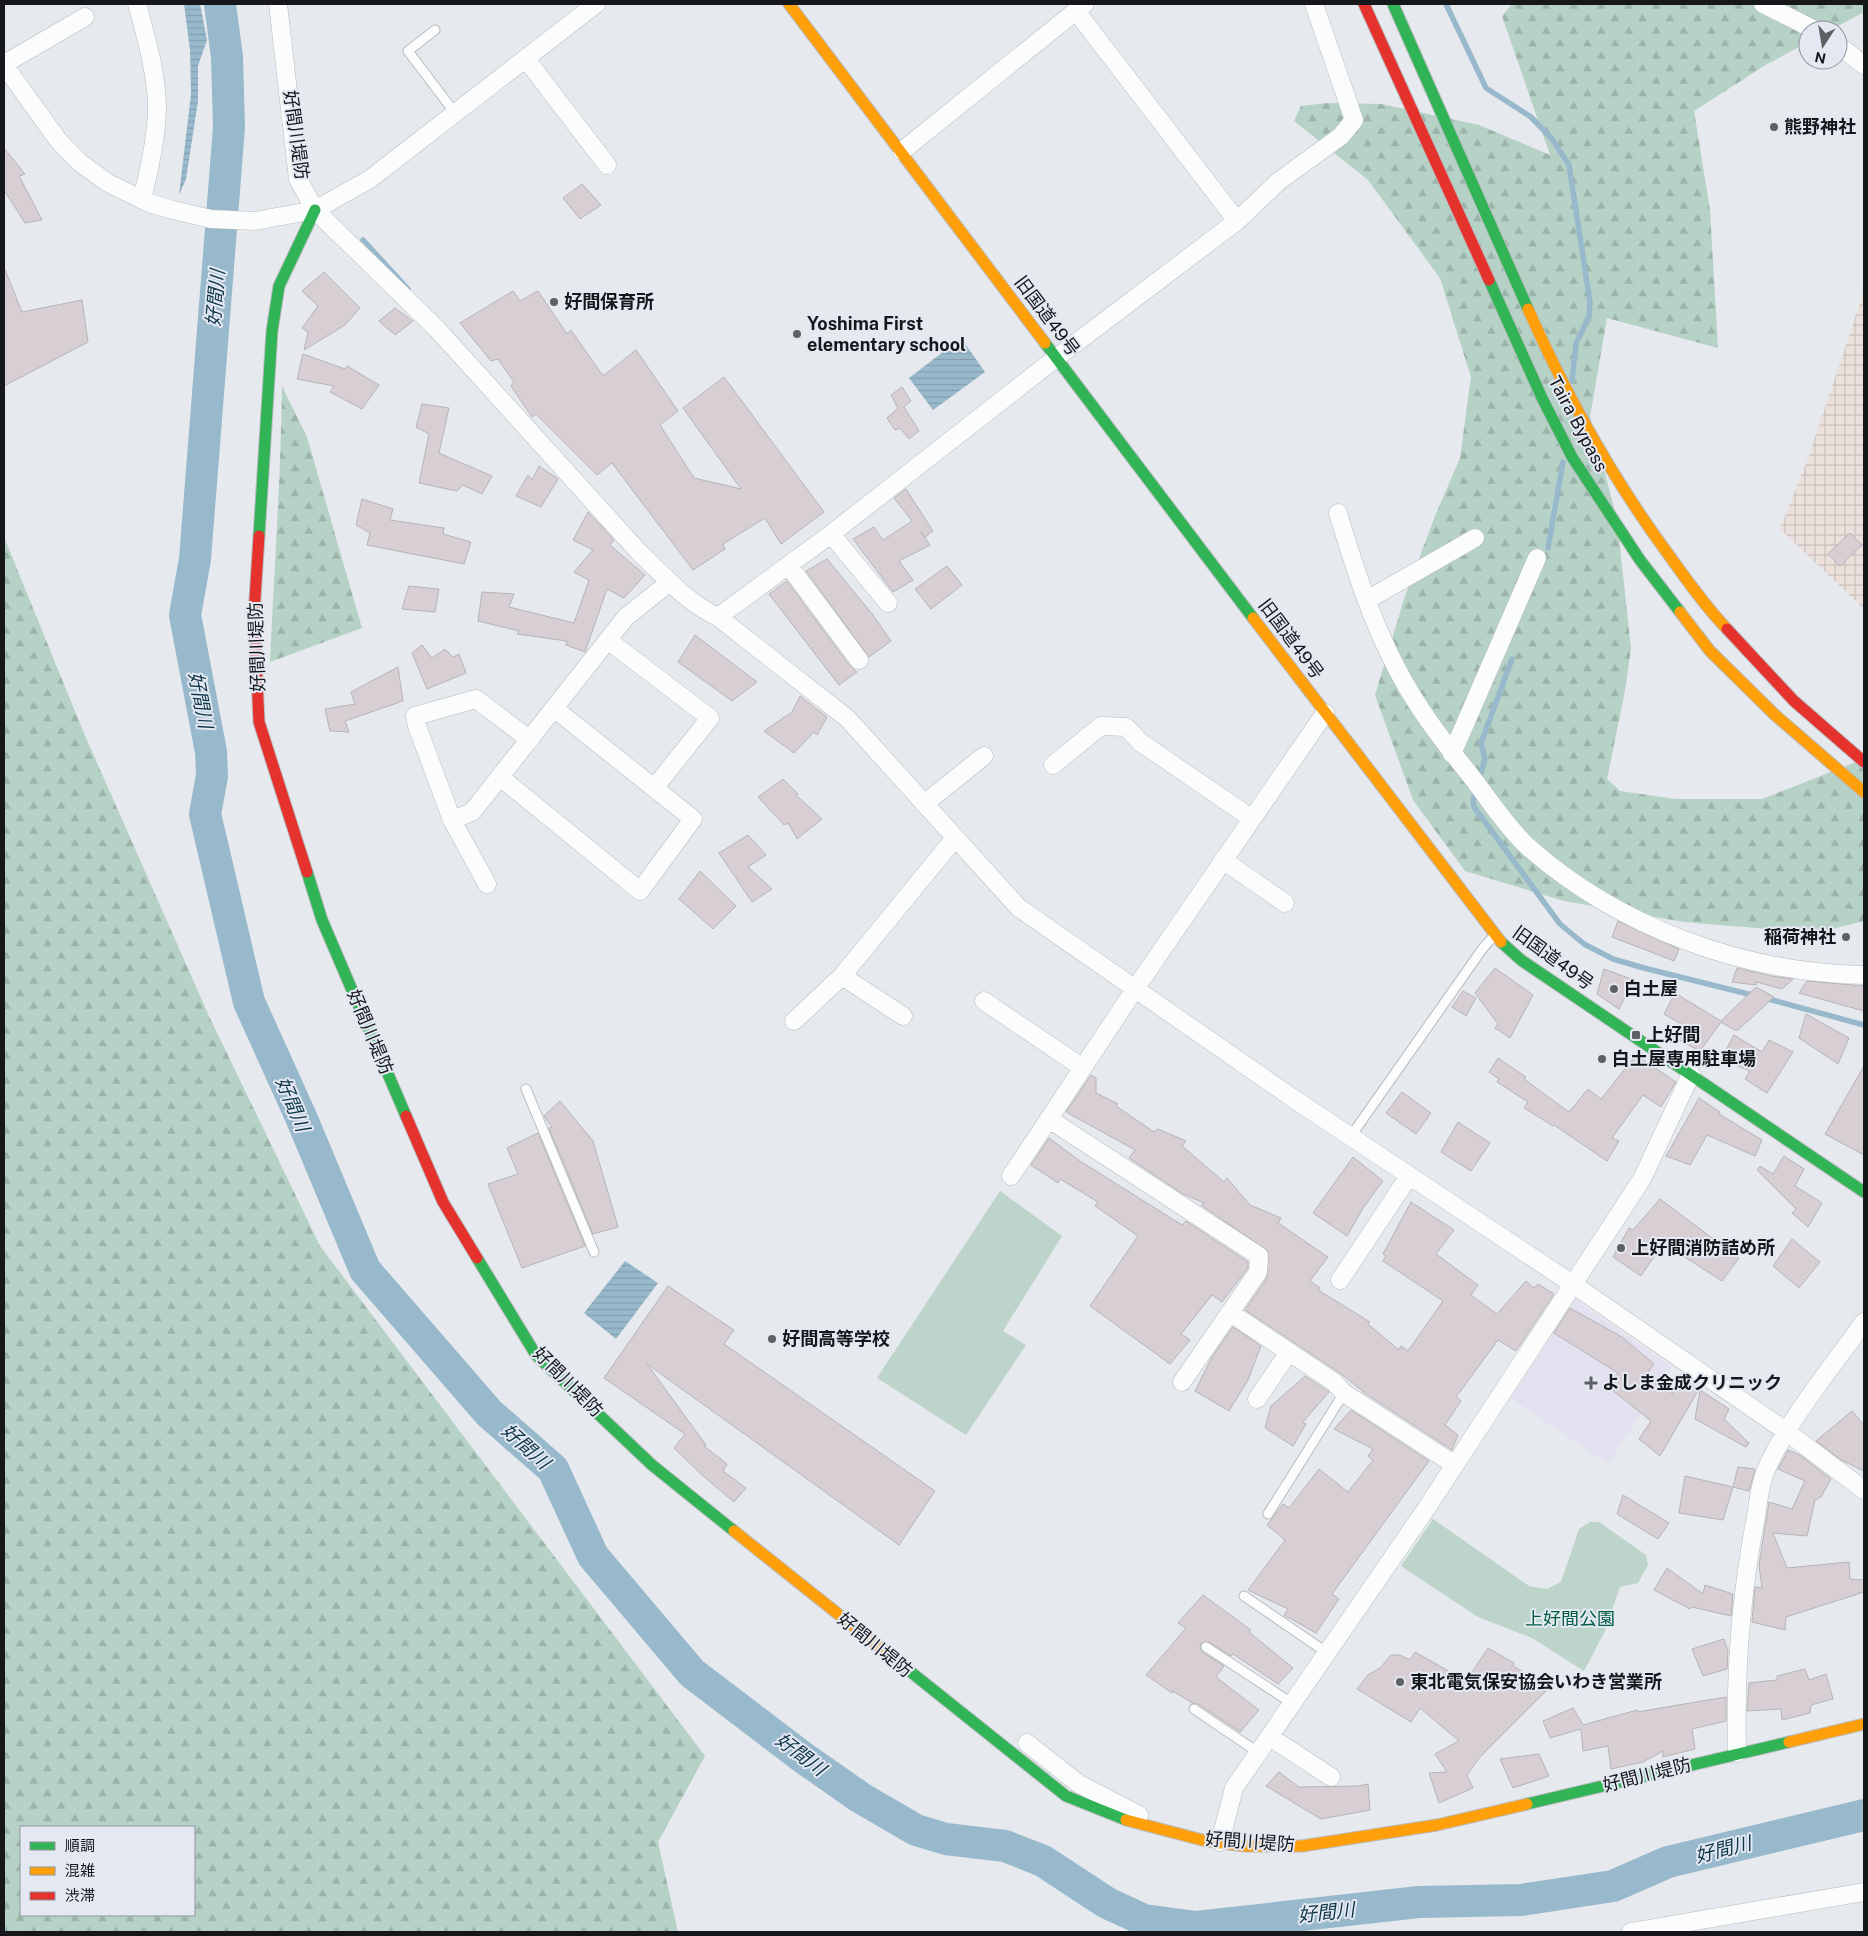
<svg xmlns="http://www.w3.org/2000/svg" width="1868" height="1936" font-family="'Public Sans','Noto Sans JP',sans-serif">
<style>
.industrial{fill:url(#industrial-grid)}
.medical{fill:#e3e1ef}
.forest{fill:url(#forest-firs);fill-rule:evenodd}
.park{fill:#bdd4cb}
.water{fill:url(#water-rules)}
.lines{fill:none;stroke-linecap:round;stroke-linejoin:round}
.stream{stroke:#98b9cb;stroke-width:5.5}
.river{stroke:#98b9cb;stroke-width:32}
.building{fill:#d7cfd4;stroke:#b5b4b7}
.lane-casing{stroke:#b9bbbf;stroke-width:11}
.street-casing{stroke:#b9bbbf;stroke-width:19}
.fast-casing{stroke:#b9bbbf;stroke-width:13}
.slow-casing{stroke:#b9bbbf;stroke-width:13}
.jam-casing{stroke:#b9bbbf;stroke-width:13}
.lane{stroke:#fbfcfc;stroke-width:9}
.street{stroke:#fbfcfc;stroke-width:18}
.fast{stroke:#30b455;stroke-width:11}
.slow{stroke:#ff9f0a;stroke-width:11}
.jam{stroke:#e5322d;stroke-width:11}
.poi-dot{fill:#5e6064;stroke:#e3e8f2;stroke-width:2}
.labels{text-anchor:middle;stroke-width:4;stroke-linejoin:round;paint-order:stroke}
.poi-label{font-size:18px;font-weight:bold;fill:#15171a;stroke:#e3e8f2;text-anchor:start}
.street-label{font-size:18px;fill:#15171a;stroke:#e3e8f2}
.park-label{font-size:18px;fill:#025d3f;stroke:#e3e8f2}
.water-label{font-size:19px;font-style:italic;fill:#0f3749;stroke:#e3e8f2}
</style>
<defs>
<pattern id="industrial-grid" width="8" height="8" patternUnits="userSpaceOnUse" patternTransform="scale(1.25)"><rect width="8" height="8" fill="#ebe0db"/><path d="M0 4h8M4 0v8" fill="none" stroke="#c9bfbb"/></pattern>
<pattern id="forest-firs" width="22" height="20" patternUnits="userSpaceOnUse" patternTransform="scale(1.25)"><rect width="22" height="20" fill="#b6d1c6"/><path d="M5 1l3.5 6h-7zM16 11l3.5 6h-7z" fill="#9cb3aa"/></pattern>
<pattern id="water-rules" width="6" height="5" patternUnits="userSpaceOnUse" patternTransform="scale(1.25)"><rect width="6" height="5" fill="#98b9cb"/><path d="M0 2.5h6" fill="none" stroke="#829eae"/></pattern>
</defs>
<rect width="100%" height="100%" fill="#e6e9ee"/>
<path class="industrial" d="M 1864,291 L 1864,609 L 1780,529 L 1807,461 Z"/>
<path class="medical" d="M 1575,1300 L 1672,1367 L 1608,1464 L 1510,1398 Z"/>
<path class="forest" d="M 1512,4 L 1864,4 L 1864,12 L 1831,30 L 1808,30 L 1808,42 L 1764,66 L 1694,111 L 1710,210 L 1718,348 L 1607,318 L 1590,417 L 1617,519 L 1631,649 L 1624,696 L 1607,779 L 1620,791 L 1676,799 L 1762,799 L 1864,759 L 1864,921 L 1817,933 L 1684,922 L 1564,901 L 1465,871 L 1413,800 L 1375,695 L 1405,596 L 1435,516 L 1460,458 L 1471,377 L 1440,278 L 1368,180 L 1294,121 L 1301,106 L 1327,103 L 1381,104 L 1479,125 L 1550,155 L 1502,16 Z
M 282,386 L 307,437 L 362,628 L 270,662 C 274,570 281,478 282,386 Z
M 4,537 L 83,731 L 208,1014 L 320,1246 L 705,1756 L 658,1842 L 678,1932 L 4,1932 ZM 21,1827 L 194,1827 L 194,1915 L 21,1915 Z"/>
<path class="park" d="M 1000,1191 L 1062,1236 L 1003,1331 L 1026,1345 L 966,1435 L 877,1378 Z
M 1433,1519 L 1529,1586 L 1547,1589 L 1561,1582 L 1579,1529 L 1590,1522 L 1599,1522 L 1646,1555 L 1648,1565 L 1638,1583 L 1620,1587 L 1604,1633 L 1584,1671 L 1532,1638 L 1478,1617 L 1401,1566 Z"/>
<path class="water" d="M 184,4 L 200,4 L 207,40 L 198,66 L 198,101 L 186,179 L 179,195 L 191,94 L 190,50 Z
M 961,338 L 985,372 L 933,410 L 909,378 Z
M 625,1261 L 658,1283 L 616,1339 L 584,1313 Z"/>
<g class="lines">
<path class="stream" d="M 1446,4 L 1486,88 L 1531,117 L 1552,139 L 1569,165 L 1590,302 L 1589,317 L 1576,343 L 1572,381
M 363,240 L 408,289
M 1548,548 L 1563,462
M 1479,780 L 1485,759 L 1481,743 L 1512,659
M 1477,788 L 1473,800 L 1474,807 L 1560,924 L 1584,944 L 1613,959 L 1644,968 L 1756,996
M 1765,998 L 1864,1025"/>
<path class="river" d="M 220,4 L 227,57 L 229,127 L 195,559 L 185,615 L 211,752 L 212,776 L 205,814 L 249,1002 L 301,1117 L 365,1270 L 489,1413 L 553,1469 L 593,1556 L 692,1673 L 805,1759 L 861,1798 L 916,1830 L 946,1839 L 1005,1846 L 1043,1861 L 1107,1903 L 1144,1920 L 1196,1927 L 1419,1902 L 1521,1900 L 1613,1886 L 1668,1862 L 1864,1815"/>
</g>
<path class="building" d="M 4,148 L 25,174 L 19,176 L 42,220 L 25,223 L 4,190 Z
M 582,184 L 601,205 L 580,219 L 563,198 Z
M 4,267 L 22,312 L 82,300 L 88,342 L 4,386 Z
M 324,272 L 360,308 L 345,325 L 304,350 L 308,332 L 302,328 L 318,306 L 302,291 Z
M 513,291 L 520,301 L 538,291 L 567,334 L 571,330 L 603,376 L 636,350 L 678,411 L 660,425 L 694,478 L 741,489 L 683,408 L 724,377 L 824,512 L 781,544 L 765,518 L 723,544 L 725,549 L 693,570 L 612,463 L 597,475 L 536,414 L 532,417 L 511,386 L 514,382 L 498,359 L 491,361 L 460,323 Z
M 395,308 L 413,321 L 395,335 L 379,321 Z
M 303,354 L 345,369 L 347,366 L 379,385 L 362,409 L 330,392 L 334,386 L 297,379 Z
M 902,387 L 911,401 L 904,407 L 919,431 L 909,439 L 900,428 L 895,430 L 887,418 L 898,408 L 891,395 Z
M 422,404 L 449,408 L 439,453 L 492,476 L 482,494 L 463,485 L 457,491 L 419,483 L 429,434 L 416,427 Z
M 539,466 L 558,479 L 541,507 L 516,496 L 528,475 L 532,480 Z
M 906,489 L 933,531 L 925,537 L 921,532 L 930,545 L 899,561 L 913,580 L 893,592 L 853,539 L 874,527 L 883,540 L 912,521 L 894,498 Z
M 362,499 L 393,509 L 390,520 L 444,528 L 443,534 L 471,542 L 464,564 L 367,545 L 370,533 L 356,525 Z
M 588,512 L 614,540 L 610,545 L 645,575 L 624,598 L 607,589 L 585,652 L 566,645 L 567,641 L 517,634 L 519,631 L 478,621 L 482,592 L 514,594 L 509,607 L 574,623 L 589,580 L 574,572 L 593,550 L 573,540 Z
M 1850,533 L 1862,545 L 1840,566 L 1828,554 Z
M 827,559 L 873,615 L 891,641 L 869,657 L 806,571 Z
M 947,566 L 962,585 L 931,609 L 915,589 Z
M 787,581 L 850,666 L 857,672 L 839,685 L 769,594 Z
M 409,586 L 439,589 L 435,612 L 402,609 Z
M 695,635 L 757,682 L 732,701 L 678,662 Z
M 422,645 L 432,658 L 445,649 L 453,657 L 459,654 L 466,673 L 427,689 L 412,653 Z
M 398,667 L 403,701 L 345,721 L 349,732 L 330,731 L 325,709 L 355,704 L 351,692 Z
M 800,696 L 827,717 L 817,735 L 814,732 L 794,753 L 764,731 L 792,712 Z
M 783,779 L 798,794 L 796,795 L 822,819 L 797,839 L 788,823 L 784,825 L 758,797 Z
M 748,835 L 766,855 L 748,867 L 772,889 L 752,902 L 719,853 Z
M 700,871 L 736,906 L 713,929 L 679,899 Z
M 1618,921 L 1679,949 L 1674,961 L 1612,937 Z
M 1495,968 L 1533,995 L 1510,1038 L 1495,1028 L 1498,1024 L 1475,993 Z
M 1737,968 L 1771,976 L 1793,979 L 1782,989 L 1757,982 L 1756,985 L 1732,982 Z
M 1604,969 L 1634,980 L 1619,1009 L 1597,994 Z
M 1807,981 L 1864,986 L 1864,1011 L 1799,993 Z
M 1756,987 L 1774,997 L 1738,1030 L 1734,1030 L 1721,1022 L 1700,1051 L 1677,1039 L 1683,1025 L 1664,1014 L 1675,993 L 1721,1021 Z
M 1463,991 L 1476,998 L 1466,1016 L 1452,1007 Z
M 1806,1014 L 1849,1038 L 1838,1064 L 1799,1038 Z
M 1734,1035 L 1762,1052 L 1769,1040 L 1793,1052 L 1767,1093 L 1745,1079 L 1750,1071 L 1721,1059 Z
M 1636,1055 L 1676,1082 L 1661,1107 L 1643,1095 L 1612,1138 L 1619,1141 L 1607,1161 L 1554,1125 L 1553,1126 L 1524,1108 L 1528,1102 L 1497,1082 L 1499,1079 L 1489,1072 L 1498,1058 L 1526,1077 L 1524,1079 L 1569,1112 L 1588,1089 L 1601,1099 Z
M 1864,1066 L 1864,1155 L 1825,1134 Z
M 1091,1075 L 1096,1078 L 1096,1093 L 1118,1104 L 1116,1106 L 1154,1132 L 1158,1129 L 1186,1141 L 1182,1146 L 1224,1182 L 1227,1178 L 1250,1205 L 1281,1218 L 1278,1223 L 1328,1257 L 1310,1281 L 1320,1288 L 1318,1290 L 1370,1322 L 1368,1324 L 1399,1350 L 1401,1346 L 1408,1351 L 1443,1301 L 1383,1261 L 1386,1256 L 1383,1254 L 1411,1202 L 1454,1230 L 1436,1254 L 1478,1285 L 1471,1295 L 1497,1314 L 1526,1281 L 1534,1288 L 1538,1284 L 1554,1294 L 1516,1351 L 1498,1340 L 1456,1397 L 1461,1401 L 1445,1425 L 1458,1435 L 1452,1450 L 1366,1394 L 1340,1373 L 1245,1310 L 1267,1278 L 1268,1251 L 1201,1205 L 1204,1203 L 1183,1194 L 1129,1158 L 1135,1150 L 1066,1112 Z
M 1402,1092 L 1431,1113 L 1416,1134 L 1386,1113 Z
M 1699,1098 L 1720,1112 L 1719,1114 L 1762,1140 L 1755,1156 L 1707,1135 L 1690,1165 L 1666,1156 Z
M 560,1101 L 593,1141 L 618,1227 L 593,1234 L 549,1128 L 552,1127 L 544,1116 Z
M 1458,1122 L 1490,1143 L 1471,1171 L 1441,1152 Z
M 538,1133 L 585,1246 L 522,1268 L 488,1184 L 518,1174 L 507,1148 Z
M 1049,1138 L 1080,1161 L 1182,1225 L 1186,1221 L 1248,1262 L 1248,1268 L 1222,1302 L 1212,1295 L 1181,1334 L 1190,1340 L 1170,1364 L 1090,1306 L 1138,1236 L 1095,1206 L 1098,1202 L 1060,1179 L 1058,1183 L 1031,1165 Z
M 1784,1156 L 1804,1169 L 1795,1186 L 1822,1203 L 1808,1227 L 1792,1213 L 1796,1209 L 1757,1170 L 1760,1166 L 1773,1174 Z
M 1353,1157 L 1383,1181 L 1363,1208 L 1347,1236 L 1313,1213 Z
M 1660,1199 L 1739,1258 L 1722,1281 L 1663,1243 L 1641,1276 L 1613,1257 L 1629,1228 L 1633,1230 Z
M 1792,1239 L 1820,1262 L 1799,1288 L 1773,1266 Z
M 668,1286 L 734,1330 L 724,1344 L 935,1491 L 899,1545 L 647,1364 L 706,1445 L 704,1446 L 727,1464 L 723,1471 L 746,1488 L 734,1502 L 702,1475 L 674,1448 L 685,1434 L 604,1378 Z
M 1570,1308 L 1622,1337 L 1654,1364 L 1648,1372 L 1672,1394 L 1682,1379 L 1699,1389 L 1660,1456 L 1639,1439 L 1651,1421 L 1611,1389 L 1618,1373 L 1554,1333 Z
M 1233,1327 L 1261,1346 L 1248,1380 L 1229,1411 L 1195,1391 L 1212,1357 Z
M 1305,1376 L 1329,1392 L 1303,1422 L 1306,1424 L 1293,1446 L 1265,1428 L 1271,1406 Z
M 1700,1390 L 1729,1409 L 1724,1419 L 1749,1443 L 1746,1447 L 1695,1419 Z
M 1351,1410 L 1429,1461 L 1332,1594 L 1339,1599 L 1316,1633 L 1284,1615 L 1288,1609 L 1248,1590 L 1285,1540 L 1267,1525 L 1283,1504 L 1289,1508 L 1319,1469 L 1348,1492 L 1373,1460 L 1368,1456 L 1373,1449 L 1334,1429 Z
M 1852,1411 L 1864,1425 L 1864,1471 L 1841,1460 L 1816,1441 Z
M 1788,1450 L 1800,1455 L 1831,1479 L 1821,1497 L 1815,1500 L 1807,1536 L 1773,1533 L 1787,1568 L 1849,1562 L 1850,1579 L 1864,1580 L 1864,1592 L 1786,1617 L 1785,1630 L 1752,1622 L 1755,1587 L 1762,1588 L 1759,1565 L 1769,1502 L 1792,1509 L 1805,1481 L 1778,1469 Z
M 1738,1467 L 1755,1469 L 1749,1491 L 1733,1487 Z
M 1685,1476 L 1733,1487 L 1723,1520 L 1679,1513 Z
M 1623,1495 L 1669,1523 L 1658,1539 L 1617,1514 Z
M 1667,1568 L 1703,1594 L 1705,1585 L 1733,1594 L 1731,1616 L 1692,1607 L 1690,1609 L 1654,1590 Z
M 1203,1595 L 1251,1630 L 1249,1632 L 1293,1668 L 1278,1684 L 1233,1654 L 1231,1656 L 1209,1642 L 1201,1643 L 1200,1647 L 1202,1652 L 1224,1666 L 1216,1677 L 1259,1710 L 1240,1732 L 1198,1704 L 1192,1703 L 1173,1691 L 1172,1693 L 1146,1675 L 1186,1628 L 1178,1623 Z
M 1724,1639 L 1728,1651 L 1727,1669 L 1703,1676 L 1692,1649 Z
M 1488,1648 L 1514,1663 L 1513,1666 L 1550,1687 L 1480,1757 L 1467,1775 L 1473,1788 L 1439,1803 L 1429,1773 L 1447,1772 L 1435,1754 L 1459,1741 L 1420,1708 L 1411,1722 L 1357,1689 L 1368,1675 L 1380,1668 L 1391,1655 L 1400,1655 L 1410,1660 L 1415,1652 L 1466,1681 Z
M 1805,1669 L 1809,1680 L 1826,1674 L 1833,1699 L 1811,1705 L 1810,1713 L 1782,1720 L 1781,1709 L 1747,1711 L 1749,1683 L 1777,1680 L 1777,1676 Z
M 1726,1697 L 1726,1721 L 1692,1729 L 1695,1749 L 1663,1757 L 1663,1751 L 1643,1762 L 1611,1769 L 1608,1746 L 1583,1751 L 1581,1729 L 1550,1738 L 1543,1721 L 1573,1708 L 1583,1725 L 1637,1710 L 1637,1712 Z
M 1539,1754 L 1549,1776 L 1513,1788 L 1500,1759 Z
M 1279,1772 L 1299,1787 L 1358,1786 L 1368,1784 L 1370,1810 L 1321,1819 L 1266,1786 Z"/>
<g class="lines">
<g class="lane-casing">
<path id="lane" d="M 435,30 L 408,51 L 455,113
M 526,1089 L 594,1252
M 1351,1136 L 1483,948 L 1493,937
M 1268,1514 L 1344,1393
M 1244,1596 L 1326,1652
M 1206,1647 L 1293,1704
M 1194,1709 L 1259,1753"/>
</g>
<g class="street-casing">
<path id="street" d="M 137,4 C 146,37 156,71 157,105 C 157,138 149,169 142,200
M 278,4 L 298,179 L 315,210 L 437,329 L 638,551 C 663,575 687,603 718,617 L 847,718 L 1019,908 L 1291,1097 L 1574,1285 L 1787,1432 L 1864,1490
M 1085,4 L 1076,11 L 1237,221
M 1763,4 L 1815,30
M 1838,45 L 1864,65
M 526,59 L 607,165
M 4,64 L 85,17
M 4,65 L 58,140 L 79,162 L 108,183 L 149,203 L 173,210 L 211,219 L 255,221 L 315,210 L 370,179 L 596,4
M 902,151 L 1076,11 L 1079,4
M 1338,513 C 1354,566 1371,620 1397,669 C 1417,708 1443,741 1470,775 C 1489,799 1505,825 1527,846 C 1618,927 1743,973 1864,975
M 831,534 L 888,603
M 789,566 L 859,660
M 1367,600 L 1475,538
M 718,617 L 831,534 L 1056,358 L 1237,221 L 1279,181 L 1341,136 L 1354,120 L 1314,4
M 609,641 L 710,718 L 655,787
M 1452,754 L 1537,558
M 1053,765 L 1101,726 L 1126,727 L 1140,742 L 1251,818
M 500,777 L 640,891 L 693,819 L 555,709
M 924,804 L 984,756
M 452,820 L 472,812 L 626,617 L 670,582
M 1223,860 L 1285,903
M 487,884 L 452,820 L 417,726 L 415,716 L 476,699 L 530,740
M 842,976 L 903,1016
M 984,1001 L 1083,1068
M 794,1021 L 842,976 L 955,838
M 1049,1119 L 1259,1256 L 1258,1272 L 1182,1382
M 1011,1176 L 1135,989 L 1325,713
M 1340,1280 L 1409,1176
M 1235,1316 L 1334,1382 L 1344,1393 L 1455,1465
M 1257,1399 L 1289,1352
M 1270,1737 L 1331,1777
M 1027,1743 L 1079,1784 L 1139,1815
M 1737,1753 C 1735,1674 1740,1600 1755,1522 C 1758,1506 1759,1486 1766,1470 C 1787,1421 1833,1366 1864,1322
M 1220,1842 L 1234,1788 L 1426,1509 L 1642,1179 L 1691,1074
M 1631,1932 L 1864,1892"/>
</g>
<g class="fast-casing">
<path id="fast" d="M 1393,4 L 1528,309
M 1489,280 L 1542,398 L 1572,457 L 1640,560 L 1680,612
M 1045,343 L 1253,618
M 259,536 L 272,331 L 279,286 L 315,210
M 307,872 L 322,920 L 406,1116
M 1501,942 L 1521,960 L 1864,1192
M 477,1258 L 536,1355 L 652,1465 L 734,1531
M 887,1653 L 1066,1796 L 1126,1820
M 1527,1804 L 1789,1742"/>
</g>
<g class="slow-casing">
<path id="slow" d="M 789,4 L 1045,343
M 1528,309 C 1567,397 1613,480 1671,558 C 1689,583 1706,607 1727,629
M 1680,612 L 1710,651 L 1775,715 L 1864,792
M 1253,618 L 1501,942
M 734,1531 L 887,1653
M 1789,1742 L 1864,1724
M 1126,1820 L 1206,1841 L 1245,1846 L 1302,1846 L 1437,1825 L 1527,1804"/>
</g>
<g class="jam-casing">
<path id="jam" d="M 1364,4 L 1489,280
M 259,536 L 254,614 L 259,722 L 307,872
M 1727,629 L 1794,701 L 1864,762
M 406,1116 L 443,1202 L 477,1258"/>
</g>
<use href="#lane" class="lane"/>
<use href="#street" class="street"/>
<use href="#fast" class="fast"/>
<use href="#slow" class="slow"/>
<use href="#jam" class="jam"/>
</g>
<g class="poi-dot">
<circle cx="1774" cy="127" r="5"/>
<circle cx="554" cy="302" r="5"/>
<circle cx="797" cy="334" r="5"/>
<circle cx="1846" cy="937" r="5"/>
<circle cx="1614" cy="989" r="5"/>
<rect x="1631" y="1030" width="10" height="10" rx="2.5"/>
<circle cx="1602" cy="1059" r="5"/>
<circle cx="1621" cy="1248" r="5"/>
<circle cx="772" cy="1339" r="5"/>
<path d="M1588.5 1375.5h5v5h5v5h-5v5h-5v-5h-5v-5h5z"/>
<circle cx="1400" cy="1682" r="5"/>
</g>
<g class="labels">
<g class="poi-label">
<text x="1784" y="133">熊野神社</text>
<text x="564" y="308">好間保育所</text>
<text x="807" y="330">Yoshima First<tspan x="807" dy="21">elementary school</tspan></text>
<text x="1836" y="943" text-anchor="end">稲荷神社</text>
<text x="1624" y="995">白土屋</text>
<text x="1646" y="1041">上好間</text>
<text x="1612" y="1065">白土屋専用駐車場</text>
<text x="1631" y="1254">上好間消防詰め所</text>
<text x="782" y="1345">好間高等学校</text>
<text x="1602" y="1389">よしま金成クリニック</text>
<text x="1410" y="1688">東北電気保安協会いわき営業所</text>
</g>
<g class="street-label">
<text transform="translate(296 135) rotate(82)" y="6">好間川堤防</text>
<text transform="translate(1047 316) rotate(53)" y="6">旧国道49号</text>
<text transform="translate(1578 424) rotate(62)" y="6">Taira Bypass</text>
<text transform="translate(1291 639) rotate(53)" y="6">旧国道49号</text>
<text transform="translate(257 647) rotate(-92)" y="6">好間川堤防</text>
<text transform="translate(1553 958) rotate(36)" y="6">旧国道49号</text>
<text transform="translate(370 1032) rotate(67)" y="6">好間川堤防</text>
<text transform="translate(568 1382) rotate(45)" y="6">好間川堤防</text>
<text transform="translate(875 1645) rotate(39)" y="6">好間川堤防</text>
<text transform="translate(1647 1775) rotate(-14)" y="6">好間川堤防</text>
<text transform="translate(1250 1842) rotate(4)" y="6">好間川堤防</text>
</g>
<g class="park-label">
<text x="1570" y="1625">上好間公園</text>
</g>
<g class="water-label">
<text transform="translate(215 298) rotate(-85)" y="7">好間川</text>
<text transform="translate(201 700) rotate(79)" y="7">好間川</text>
<text transform="translate(293 1104) rotate(67)" y="7">好間川</text>
<text transform="translate(526 1446) rotate(42)" y="7">好間川</text>
<text transform="translate(801 1754) rotate(37)" y="7">好間川</text>
<text transform="translate(1723 1849) rotate(-14)" y="7">好間川</text>
<text transform="translate(1326 1912) rotate(-6)" y="7">好間川</text>
</g>
</g>
<rect width="1868" height="1936" fill="none" stroke="#15171a" stroke-width="10"/>
<rect x="20" y="1826" width="175" height="90" fill="#e3e8f2" stroke="#91949c"/>
<rect x="30" y="1842" width="25" height="8" fill="#30b455" stroke="#91949c"/>
<text x="65" y="1851" font-size="15" fill="#15171a">順調</text>
<rect x="30" y="1867" width="25" height="8" fill="#ff9f0a" stroke="#91949c"/>
<text x="65" y="1876" font-size="15" fill="#15171a">混雑</text>
<rect x="30" y="1892" width="25" height="8" fill="#e5322d" stroke="#91949c"/>
<text x="65" y="1901" font-size="15" fill="#15171a">渋滞</text>
<g transform="translate(1823 45) rotate(192)"><circle r="24" fill="#e3e8f2" stroke="#91949c"/>
<path d="M0-4L9 19L0 12L-9 19Z" fill="#5e6064"/>
<text y="-8" font-size="14" font-weight="bold" text-anchor="middle" fill="#15171a">N</text>
</g>
</svg>
